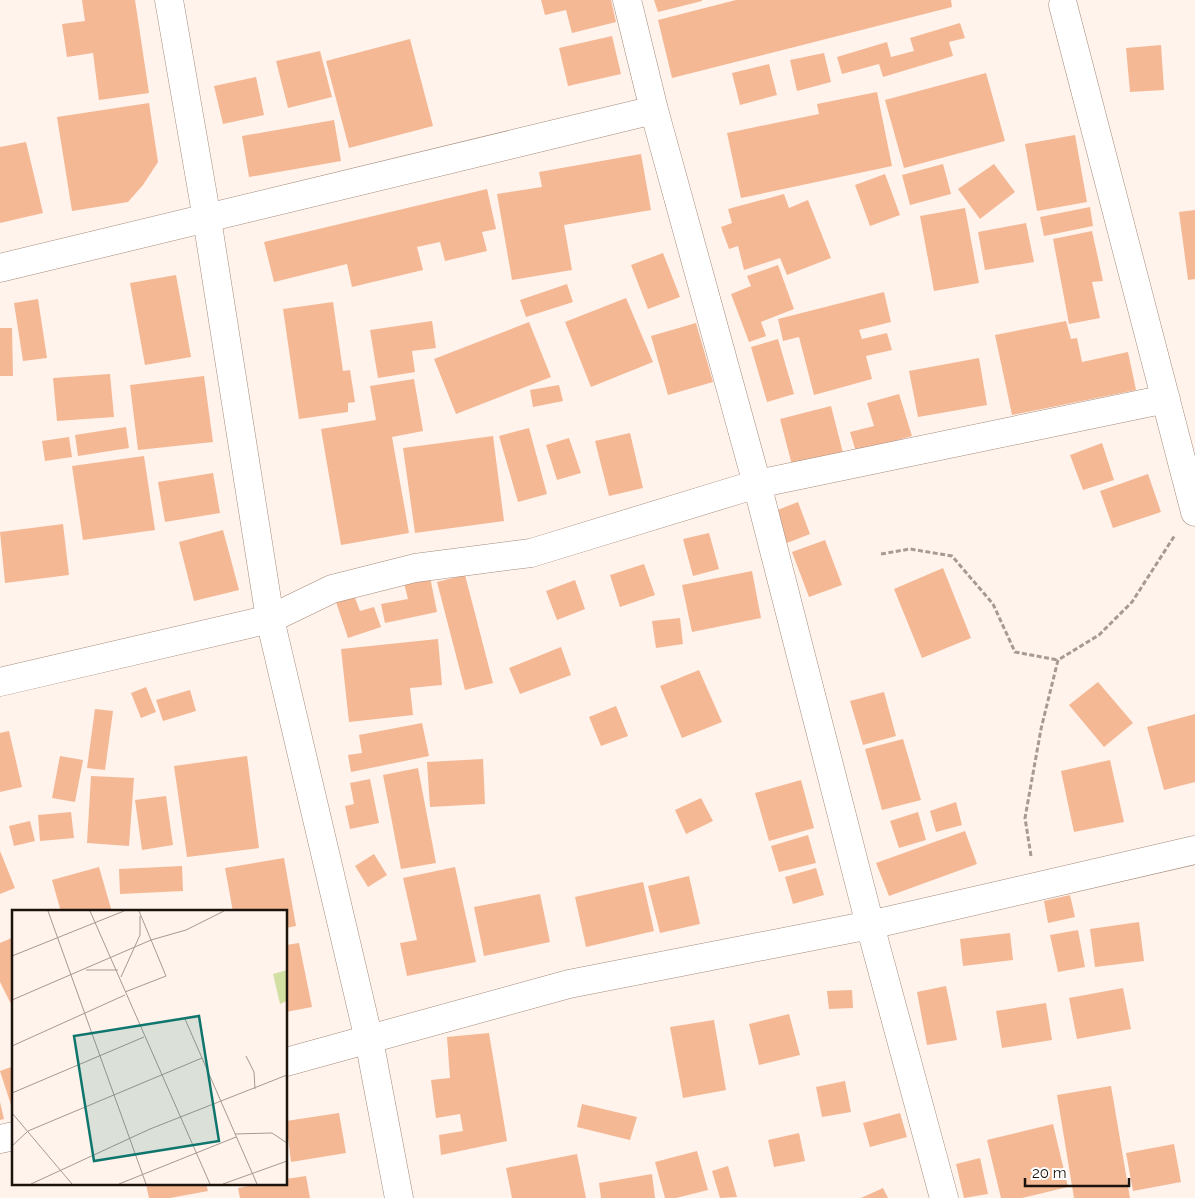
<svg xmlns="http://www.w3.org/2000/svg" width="1195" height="1198" font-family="Raleway,sans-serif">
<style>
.building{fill:#f5b895}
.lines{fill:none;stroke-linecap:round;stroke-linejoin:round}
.street-casing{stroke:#a58b7b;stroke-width:29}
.secondary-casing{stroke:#a58b7b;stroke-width:29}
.path{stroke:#a69b94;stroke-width:3;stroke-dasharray:5 2.5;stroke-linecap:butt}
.street{stroke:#fff;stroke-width:28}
.secondary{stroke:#fff;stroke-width:28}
.inset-road{fill:none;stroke:#a49993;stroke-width:1}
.view{fill:#0f766e;fill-opacity:0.15;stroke:#0f766e;stroke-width:2.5}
.inset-edge{fill:none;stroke:#1c130d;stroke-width:2.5}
</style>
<rect width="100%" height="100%" fill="#fff3ec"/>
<path class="building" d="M 82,0 L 135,0 L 149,93 L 99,100 L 93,53 L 67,57 L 62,24 L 85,21 Z
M 541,0 L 611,0 L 616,22 L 572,33 L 566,10 L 545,15 Z
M 654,0 L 702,0 L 702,1 L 658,12 Z
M 736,0 L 951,0 L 952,7 L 672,78 L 658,20 Z
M 960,23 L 965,38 L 949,42 L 953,56 L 883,77 L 879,64 L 842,74 L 837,57 L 887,42 L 891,57 L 914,51 L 910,38 Z
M 612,36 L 621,74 L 568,86 L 559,48 Z
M 410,39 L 433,126 L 349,148 L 326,61 Z
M 1161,45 L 1164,90 L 1130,92 L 1126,48 Z
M 320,51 L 332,97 L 288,108 L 276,61 Z
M 824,53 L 831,82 L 797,91 L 790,60 Z
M 769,64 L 777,95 L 740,105 L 732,73 Z
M 986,73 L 1005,141 L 904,168 L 885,100 Z
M 256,77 L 264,115 L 223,124 L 214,86 Z
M 877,92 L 892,166 L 741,198 L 727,133 L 819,114 L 817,104 Z
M 149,103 L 158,162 L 143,185 L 128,202 L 72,211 L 57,117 Z
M 334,120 L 341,161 L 249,177 L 242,136 Z
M 1075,135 L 1087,202 L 1037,211 L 1025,144 Z
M 26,142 L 43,213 L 0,223 L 0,147 Z
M 641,154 L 651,210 L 564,225 L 572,270 L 512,280 L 497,194 L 542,187 L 539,172 Z
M 943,164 L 951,194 L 910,205 L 902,175 Z
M 994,164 L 1015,192 L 980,219 L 958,189 Z
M 885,174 L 900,215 L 870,226 L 855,185 Z
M 487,189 L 496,229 L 482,232 L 487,251 L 445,261 L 440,242 L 417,247 L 423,270 L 352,287 L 347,264 L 274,282 L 264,242 Z
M 784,194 L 789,208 L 808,200 L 831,258 L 787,275 L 780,258 L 744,270 L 738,246 L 729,249 L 721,227 L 732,223 L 728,209 Z
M 1090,207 L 1093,226 L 1044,236 L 1040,217 Z
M 965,208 L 979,283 L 934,291 L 920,216 Z
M 1195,210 L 1195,279 L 1188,280 L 1179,212 Z
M 1026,223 L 1034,262 L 985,270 L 978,232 Z
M 1092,231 L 1103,281 L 1092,282 L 1100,318 L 1069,324 L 1053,239 Z
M 663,253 L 680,297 L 648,309 L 631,265 Z
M 778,265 L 794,309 L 761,322 L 766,336 L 749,342 L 731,294 L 751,286 L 747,276 Z
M 176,275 L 191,357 L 145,365 L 130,283 Z
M 567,284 L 573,302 L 526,317 L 520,300 Z
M 884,292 L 891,322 L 859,330 L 862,339 L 887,333 L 892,350 L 866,356 L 872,379 L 814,395 L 799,337 L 783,341 L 778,319 Z
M 626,298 L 653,362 L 591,387 L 565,322 Z
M 38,299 L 47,358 L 23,361 L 14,303 Z
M 333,302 L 343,371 L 350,370 L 355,402 L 348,403 L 348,412 L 299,419 L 283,309 Z
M 432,321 L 436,348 L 412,351 L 415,372 L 378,378 L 370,330 Z
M 1066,321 L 1071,339 L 1077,338 L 1082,362 L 1128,352 L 1136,390 L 1012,415 L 995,335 Z
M 529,322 L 551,377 L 456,414 L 434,359 Z
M 696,323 L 713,382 L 668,395 L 651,336 Z
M 0,328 L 12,328 L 13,376 L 0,376 Z
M 778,339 L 794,394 L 767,402 L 751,347 Z
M 979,358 L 987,405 L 918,417 L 909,371 Z
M 110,374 L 114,417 L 57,421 L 53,378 Z
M 204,376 L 213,442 L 138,450 L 130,385 Z
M 414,379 L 423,431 L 392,437 L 409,533 L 341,545 L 321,429 L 376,420 L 370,386 Z
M 559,385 L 563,401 L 533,407 L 530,390 Z
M 899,394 L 912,436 L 856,452 L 850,432 L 874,426 L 867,403 Z
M 831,406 L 843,453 L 792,465 L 780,419 Z
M 126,427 L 129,448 L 78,456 L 75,435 Z
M 529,428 L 547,494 L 518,502 L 499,436 Z
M 630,433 L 643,488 L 609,496 L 595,441 Z
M 493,436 L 504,521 L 415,533 L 403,448 Z
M 69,437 L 72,457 L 45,461 L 42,441 Z
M 569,438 L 581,473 L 557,480 L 546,445 Z
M 1102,443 L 1114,480 L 1083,490 L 1070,455 Z
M 144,456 L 155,530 L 83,540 L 72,466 Z
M 213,473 L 220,513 L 165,522 L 158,482 Z
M 1148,474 L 1161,512 L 1113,528 L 1100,491 Z
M 798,502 L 810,534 L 787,543 L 775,511 Z
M 63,524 L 69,575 L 5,583 L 0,532 Z
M 223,530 L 239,590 L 194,601 L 179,542 Z
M 709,533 L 719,569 L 693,576 L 683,539 Z
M 825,540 L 842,585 L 809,597 L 792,552 Z
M 644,564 L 655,595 L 620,607 L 610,575 Z
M 943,568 L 971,638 L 922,658 L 894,589 Z
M 752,571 L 761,618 L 692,632 L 682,585 Z
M 465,575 L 493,683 L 465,690 L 437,582 Z
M 430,577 L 437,612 L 385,623 L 381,604 L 408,599 L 404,583 Z
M 575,580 L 585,609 L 557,620 L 546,591 Z
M 354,595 L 360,611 L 374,607 L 381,627 L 348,638 L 336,602 Z
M 680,618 L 683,644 L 656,648 L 652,621 Z
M 438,639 L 442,685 L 410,688 L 413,715 L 349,722 L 341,649 Z
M 561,647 L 571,675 L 520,694 L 509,668 Z
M 699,670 L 722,722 L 682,738 L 660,686 Z
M 1098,682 L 1133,723 L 1104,747 L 1069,705 Z
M 146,687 L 156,712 L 141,718 L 131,693 Z
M 190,690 L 196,711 L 163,721 L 156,700 Z
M 884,692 L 896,736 L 863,745 L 850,701 Z
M 616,706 L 628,736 L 601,746 L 589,717 Z
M 95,709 L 113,711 L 105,770 L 87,768 Z
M 1195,714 L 1195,782 L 1164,790 L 1147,727 Z
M 422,723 L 429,756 L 351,772 L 348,755 L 362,753 L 359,735 Z
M 9,731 L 22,787 L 0,792 L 0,733 Z
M 903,739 L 921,800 L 882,810 L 865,749 Z
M 60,756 L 83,760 L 75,802 L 52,798 Z
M 247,756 L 259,848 L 187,857 L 174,766 Z
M 483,759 L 485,804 L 430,807 L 427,762 Z
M 1110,760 L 1124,822 L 1074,832 L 1061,771 Z
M 418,768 L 436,863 L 401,869 L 383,775 Z
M 91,776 L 134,778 L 129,846 L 87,843 Z
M 370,779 L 379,823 L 350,829 L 345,806 L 354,804 L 350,783 Z
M 801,780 L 814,828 L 769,841 L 755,793 Z
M 166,796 L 173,845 L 142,850 L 135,800 Z
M 701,798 L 713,821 L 686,834 L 675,810 Z
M 956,802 L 962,825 L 936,832 L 930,811 Z
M 71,812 L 74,838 L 40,841 L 38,815 Z
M 918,812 L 926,840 L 899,848 L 890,821 Z
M 30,821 L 35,841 L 14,846 L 9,826 Z
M 965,831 L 977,864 L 889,896 L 876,863 Z
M 808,835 L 816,863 L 779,872 L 771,846 Z
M 0,851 L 15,888 L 0,894 Z
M 374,854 L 387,875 L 368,887 L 355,866 Z
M 284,858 L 296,926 L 286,928 L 286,912 L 233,912 L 225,868 Z
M 182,866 L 183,891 L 120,894 L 119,869 Z
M 99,867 L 112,912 L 61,912 L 52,880 Z
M 455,867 L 476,962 L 407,976 L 400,943 L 417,940 L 403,878 Z
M 816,868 L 824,895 L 793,904 L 785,877 Z
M 689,876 L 700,924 L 660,933 L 648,886 Z
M 643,882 L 654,931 L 586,947 L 575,897 Z
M 540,894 L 550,942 L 484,956 L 474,907 Z
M 1070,895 L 1075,917 L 1048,923 L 1044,901 Z
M 1139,922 L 1144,961 L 1095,967 L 1090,929 Z
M 1078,930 L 1085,967 L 1058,972 L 1050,935 Z
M 1010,933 L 1013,960 L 963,966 L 960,939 Z
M 14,937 L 14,1003 L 11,1004 L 0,982 L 0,943 Z
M 299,943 L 312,1007 L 286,1012 L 286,945 Z
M 946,986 L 957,1040 L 927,1045 L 917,992 Z
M 1123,988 L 1131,1029 L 1077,1039 L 1069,998 Z
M 852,990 L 853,1008 L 829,1009 L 827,991 Z
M 1046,1003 L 1052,1040 L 1002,1048 L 996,1011 Z
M 789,1014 L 800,1055 L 759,1065 L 749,1024 Z
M 714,1020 L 726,1090 L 683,1098 L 670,1027 Z
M 489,1033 L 507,1141 L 441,1155 L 439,1135 L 463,1131 L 460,1114 L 436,1118 L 431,1080 L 450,1078 L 447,1037 Z
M 14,1066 L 14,1108 L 12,1108 L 0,1071 Z
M 845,1081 L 851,1112 L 822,1117 L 816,1087 Z
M 1111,1086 L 1130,1198 L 1074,1198 L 1057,1095 Z
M 0,1102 L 4,1119 L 0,1120 Z
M 582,1104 L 637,1117 L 630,1140 L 577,1127 Z
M 339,1113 L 346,1153 L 291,1162 L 286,1121 Z
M 900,1113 L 907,1137 L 870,1147 L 863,1123 Z
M 1053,1124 L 1068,1187 L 1022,1198 L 1001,1198 L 987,1140 Z
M 799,1133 L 805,1161 L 774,1167 L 768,1140 Z
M 1174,1144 L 1181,1182 L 1133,1191 L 1126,1153 Z
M 697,1151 L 708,1190 L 676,1198 L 665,1198 L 655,1162 Z
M 577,1154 L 586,1198 L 512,1198 L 506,1168 Z
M 980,1158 L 988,1194 L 964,1198 L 956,1164 Z
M 728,1166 L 737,1197 L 720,1198 L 712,1171 Z
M 652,1174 L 655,1198 L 601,1198 L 599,1183 Z
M 306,1176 L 310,1198 L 240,1198 L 238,1188 L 259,1184 L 286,1184 L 286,1179 Z
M 146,1184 L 206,1184 L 208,1191 L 170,1198 L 149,1198 Z
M 883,1188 L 888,1198 L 861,1198 Z"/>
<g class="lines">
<g class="street-casing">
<path id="street" d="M 627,0 L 654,110 L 757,484 L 870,925 L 944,1198
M 1063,5 L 1195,512
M 0,268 L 654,110
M 0,682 L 270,619 L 332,589 L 415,568 L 531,553 L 757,484 L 1166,399
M 286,1062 L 569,984 L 870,925 L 1195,850
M 0,1139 L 14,1136"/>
</g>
<g class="secondary-casing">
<path id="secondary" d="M 169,0 L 207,219 L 270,619 L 369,1040 L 399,1198"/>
</g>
<path class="path" d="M 881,554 L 910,549 L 952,556 L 993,604 L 1015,652 L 1058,660
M 1031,856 L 1025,818 L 1041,729 L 1058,660 L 1099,635 L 1132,602 L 1175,535"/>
<use href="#street" class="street"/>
<use href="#secondary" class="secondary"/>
</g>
<g transform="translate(12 910)">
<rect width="275" height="275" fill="#fff3ec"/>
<path d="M 275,60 L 275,91 L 268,94 L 261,64 Z" fill="#d2e0a4"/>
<path class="inset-road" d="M 36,1 L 134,274M 78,1 L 198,274M 0,46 L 112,1M 74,60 L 106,60M 109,67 L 128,25 L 128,6M 113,82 L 154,66 L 127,1M 0,90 L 139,30 L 174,20 L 212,1M 173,109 L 245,274M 0,136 L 113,85M 234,146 L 242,162 L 243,179M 0,183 L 132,127M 0,203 L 60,274M 223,224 L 260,223 L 275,233M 0,236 L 16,221 L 190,148M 19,274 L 138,219 L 275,165M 107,274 L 224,227M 211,274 L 275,251"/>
<path class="view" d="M 187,106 L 207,231 L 82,251 L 62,126 Z"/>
<rect width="275" height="275" class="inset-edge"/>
</g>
<path d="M1025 1178v8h104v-8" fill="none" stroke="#1c130d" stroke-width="2.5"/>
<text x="1032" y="1178" font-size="15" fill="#1c130d" stroke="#ffffff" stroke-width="4" paint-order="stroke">20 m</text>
</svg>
